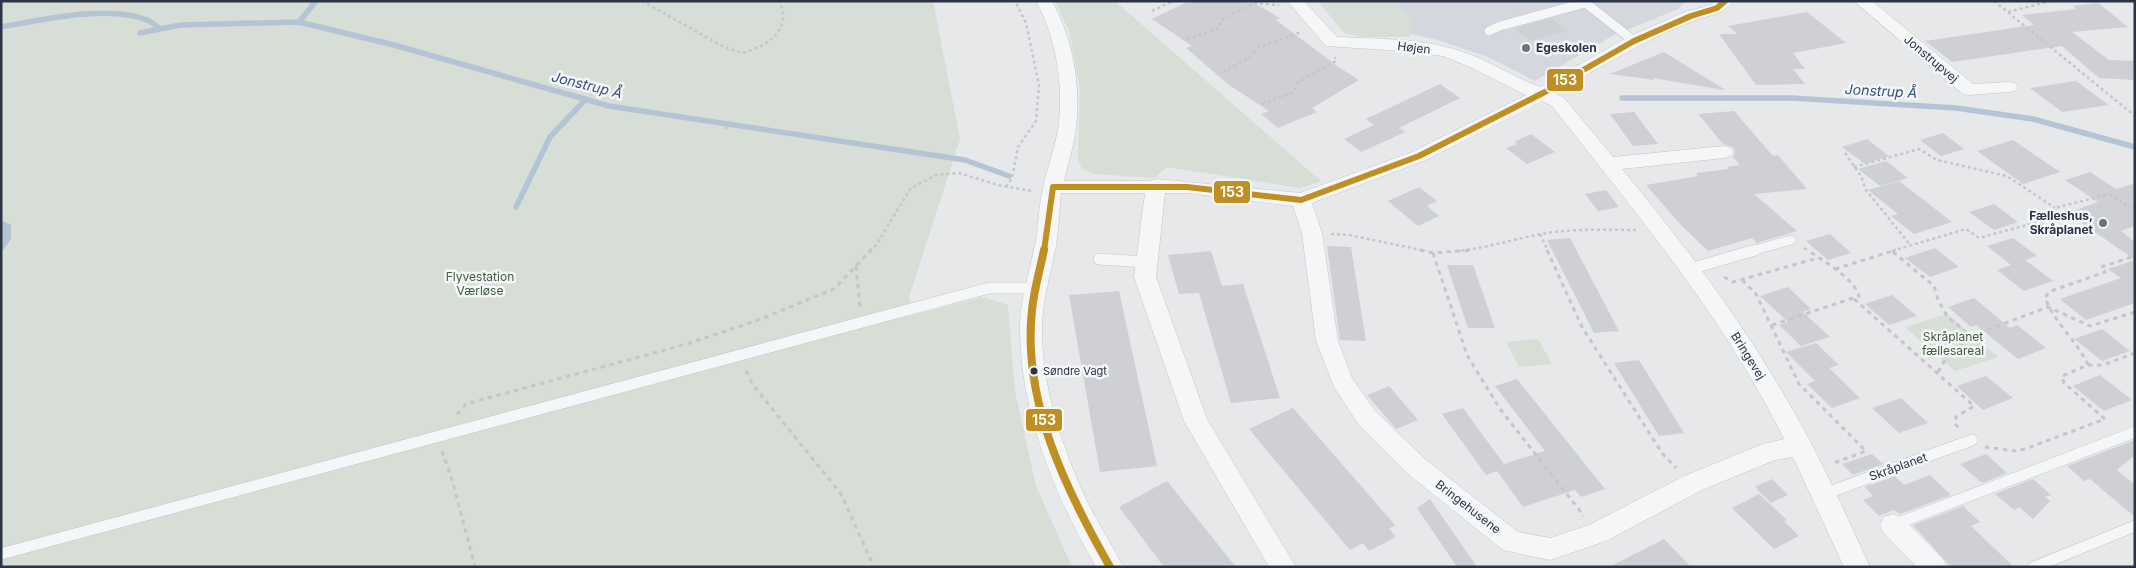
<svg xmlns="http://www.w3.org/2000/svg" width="2136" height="568" font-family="Inter,sans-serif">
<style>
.built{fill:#d4d7dd}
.green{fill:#d6ded6}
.water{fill:#b4c4d5}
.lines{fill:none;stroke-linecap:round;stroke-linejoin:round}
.stream{stroke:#b4c4d5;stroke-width:5.5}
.building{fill:#ced0d3}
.lane-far1-casing{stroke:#c4c6c8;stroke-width:10}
.lane-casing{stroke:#c4c6c8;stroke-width:12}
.street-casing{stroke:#c4c6c8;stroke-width:1}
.path-far1{stroke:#c5c6ca;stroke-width:2.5;stroke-dasharray:3 3;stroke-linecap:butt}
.path{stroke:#c5c6ca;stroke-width:3;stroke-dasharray:4.5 4.5;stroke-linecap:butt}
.lane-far1{stroke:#f5f6f7;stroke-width:9}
.lane{stroke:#f5f6f7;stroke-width:11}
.street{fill:#f5f6f7;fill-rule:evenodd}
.bus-1-far1-casing{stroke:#f4f6f9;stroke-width:9}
.bus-1-casing{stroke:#f4f6f9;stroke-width:12}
.bus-1-far1{stroke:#bf8f21;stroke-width:6}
.bus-1{stroke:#bf8f21;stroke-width:8}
.poi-dot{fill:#6c737f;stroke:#f4f6f9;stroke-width:2}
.bus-dot{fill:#2b3445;stroke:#f4f6f9;stroke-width:2}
.labels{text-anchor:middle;stroke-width:5;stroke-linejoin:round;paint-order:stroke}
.bus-label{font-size:11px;fill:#2b3445;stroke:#f4f6f9;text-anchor:start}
.street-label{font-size:12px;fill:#2b3445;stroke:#f4f6f9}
.poi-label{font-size:12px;font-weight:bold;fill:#2b3445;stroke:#f4f6f9;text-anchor:start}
.park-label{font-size:12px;fill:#3f6138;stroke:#f4f6f9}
.water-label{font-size:14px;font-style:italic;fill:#34527a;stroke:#f4f6f9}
.line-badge{stroke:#f4f6f9;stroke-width:2}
.badge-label{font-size:14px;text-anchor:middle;font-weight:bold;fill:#fff}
</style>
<rect width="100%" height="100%" fill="#e6e8ea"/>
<path class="built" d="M 1325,1 L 1687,1 L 1678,9 L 1612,36 L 1535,81 L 1488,57 L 1434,39 L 1342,20 Z"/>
<path class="green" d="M 1,1 L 933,1 L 960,139 L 909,297 L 910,316 L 983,297 L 1008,305 L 1015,391 L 1036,486 L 1072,567 L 1,567 Z
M 1055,1 L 1115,1 L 1321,181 L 1301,188 L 1167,167 L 1154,178 L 1094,174 L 1082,169 L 1078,160 L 1080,89 L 1070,34 Z
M 1318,1 L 1395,1 L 1413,21 L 1410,37 L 1363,37 L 1344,33 Z
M 1947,314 L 1998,357 L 1955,371 L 1905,327 Z
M 1538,339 L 1552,364 L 1519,367 L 1506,342 Z"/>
<path class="water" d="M 1,220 L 11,225 L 11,239 L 1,253 Z"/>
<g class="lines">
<path class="stream" d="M 299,22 L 316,1
M 1,27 C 39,20 111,4 147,20 C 152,22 156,26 160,29 L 181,25 L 299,22 L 394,45 L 609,106 L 965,160 L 1009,176
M 140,33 L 160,29
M 1622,98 L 1792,98 L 1956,108 L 2033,119 L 2135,147
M 516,207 L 550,137 L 586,99"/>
</g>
<path class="building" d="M 1189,1 L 1251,1 L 1280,18 L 1276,20 L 1337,66 L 1359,80 L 1312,108 L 1317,112 L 1278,128 L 1261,114 L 1269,111 L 1229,85 L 1186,48 L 1192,46 L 1152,19 Z
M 2098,3 L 2128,27 L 2072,32 L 2109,60 L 2135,61 L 2135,80 L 2099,78 L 2062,46 L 1952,62 L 1925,41 L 2034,25 L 2022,15 L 2076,9 L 2073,6 Z
M 1807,12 L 1846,43 L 1793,53 L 1805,69 L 1793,69 L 1805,84 L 1756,85 L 1719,34 L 1737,34 L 1728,26 Z
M 1552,18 L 1567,31 L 1530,41 L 1515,29 Z
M 1664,52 L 1724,89 L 1723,90 L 1653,78 L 1654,80 L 1610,74 Z
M 2076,81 L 2109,105 L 2062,112 L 2030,88 Z
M 1440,84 L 1460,98 L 1399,128 L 1405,132 L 1361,152 L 1344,139 L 1374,125 L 1366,119 Z
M 1734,111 L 1773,156 L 1778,155 L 1807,189 L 1754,194 L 1797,231 L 1757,243 L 1752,238 L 1708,251 L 1681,225 L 1646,185 L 1698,176 L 1696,173 L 1729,169 L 1727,167 L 1740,165 L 1733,157 L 1735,151 L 1733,147 L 1723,144 L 1698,114 Z
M 1634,112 L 1658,144 L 1633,146 L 1610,114 Z
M 1943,133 L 1964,149 L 1941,156 L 1920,140 Z
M 1531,134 L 1555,152 L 1527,164 L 1506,148 L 1517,144 L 1514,142 Z
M 1867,139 L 1889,156 L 1865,164 L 1842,147 Z
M 2013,140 L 2060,172 L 2023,184 L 1977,151 Z
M 1886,161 L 1908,178 L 1880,186 L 1858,169 Z
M 2090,172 L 2116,189 L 2135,183 L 2135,226 L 2121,231 L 2135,242 L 2135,260 L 2075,218 L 2081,216 L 2073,211 L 2098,202 L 2065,180 Z
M 1899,181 L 1952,222 L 1914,234 L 1891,216 L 1898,214 L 1868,190 Z
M 1419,187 L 1437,201 L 1427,206 L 1439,216 L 1418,226 L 1388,201 Z
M 1606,190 L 1619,207 L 1598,211 L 1585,194 Z
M 1994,204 L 2018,222 L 1994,230 L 1969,212 Z
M 1830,234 L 1851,253 L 1828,260 L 1806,241 Z
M 1570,238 L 1619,331 L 1594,333 L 1547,240 Z
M 2013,238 L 2037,256 L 2025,260 L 2053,281 L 2024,291 L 1997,270 L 2011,265 L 1987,246 Z
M 1327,246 L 1351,247 L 1366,341 L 1340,340 Z
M 1935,248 L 1959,267 L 1930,277 L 1905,258 Z
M 1211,251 L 1222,286 L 1243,284 L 1280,398 L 1231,403 L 1199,293 L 1179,294 L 1168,255 Z
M 2135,260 L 2135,303 L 2086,320 L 2060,299 L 2121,278 L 2108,269 Z
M 1447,265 L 1473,265 L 1495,328 L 1468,328 Z
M 1788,287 L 1811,309 L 1803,312 L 1830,337 L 1801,346 L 1779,325 L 1788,322 L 1760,296 Z
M 1119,291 L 1157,466 L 1100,472 L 1069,295 Z
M 1892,295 L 1917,316 L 1889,325 L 1865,304 Z
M 1974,298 L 2010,328 L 2017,325 L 2046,348 L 2018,359 L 1976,325 L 1971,327 L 1948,307 Z
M 2102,329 L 2130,351 L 2102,361 L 2074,339 Z
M 1816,343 L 1839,365 L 1829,368 L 1860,398 L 1832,408 L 1807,384 L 1815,381 L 1786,352 Z
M 1639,360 L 1684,433 L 1659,436 L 1614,363 Z
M 2100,375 L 2132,400 L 2104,411 L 2073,386 Z
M 1986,376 L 2013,398 L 1983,410 L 1957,386 Z
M 1517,379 L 1605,489 L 1581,497 L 1575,490 L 1523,507 L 1497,471 L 1486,475 L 1442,414 L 1463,408 L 1504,464 L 1545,451 L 1495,386 Z
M 1389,386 L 1418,420 L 1396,429 L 1367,395 Z
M 1901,398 L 1928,423 L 1899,433 L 1872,408 Z
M 1293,408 L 1395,525 L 1389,529 L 1396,537 L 1369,551 L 1363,543 L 1350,550 L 1249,429 Z
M 2135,440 L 2135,455 L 2117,470 L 2135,485 L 2135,517 L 2090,479 L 2084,481 L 2067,466 Z
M 1872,454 L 1883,464 L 1853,475 L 1842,464 Z
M 1986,454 L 2007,473 L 1982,483 L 1960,464 Z
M 1930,475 L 1951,495 L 1900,514 L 1894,510 L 1879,516 L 1863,500 L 1873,496 L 1865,487 L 1895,476 L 1904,485 Z
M 1772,479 L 1788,495 L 1771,503 L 1755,487 Z
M 2033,479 L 2051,495 L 2045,497 L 2050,501 L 2033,519 L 2019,507 L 2014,510 L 1995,494 Z
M 1167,481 L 1236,567 L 1164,567 L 1119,507 Z
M 1759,494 L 1787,520 L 1784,521 L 1799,536 L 1774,549 L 1732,508 Z
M 1430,499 L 1477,567 L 1457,567 L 1417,508 Z
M 1963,506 L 1980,522 L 1971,526 L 2014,567 L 1951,567 L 1913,525 Z
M 1664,539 L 1691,567 L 1609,567 Z"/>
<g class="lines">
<g class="lane-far1-casing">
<path id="lane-far1" d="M 1583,1 L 1634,41
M 1489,31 L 1500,26 L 1585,3
M 1751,251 L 1791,240"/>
</g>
<g class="lane-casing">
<path id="lane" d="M 1099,259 L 1146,262
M 1690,269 L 1755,250
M 1824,494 L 1972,440
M 1893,525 L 2135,432
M 1,554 L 989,288 L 1035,288
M 2034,567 L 2135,526"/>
</g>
<g class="street-casing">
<path id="street" d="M 1036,1 L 1052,1 C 1073,39 1081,85 1076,128 C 1074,146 1068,163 1064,181 L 1150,181 L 1157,179 L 1300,193 L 1412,152 L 1526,95 L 1470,67 L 1443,56 L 1403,51 L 1326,46 L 1287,1 L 1304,1 L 1337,37 C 1379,39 1423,38 1463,52 C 1490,61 1513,77 1540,87 L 1628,37 L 1685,12 L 1711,5 L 1715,1 L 1733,1 C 1724,14 1710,15 1696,20 C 1646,39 1601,67 1555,93 L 1564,98 L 1613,157 L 1724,146 L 1731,148 L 1733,152 L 1731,156 L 1724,158 L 1622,169 C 1684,244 1743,322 1791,407 C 1821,458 1845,513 1870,567 L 1844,567 L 1793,457 L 1775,460 L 1702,490 L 1606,541 L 1550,560 L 1503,550 L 1408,474 L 1359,425 L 1334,387 L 1316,341 L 1302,233 L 1293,206 L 1187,193 L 1165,193 L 1156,277 L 1207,419 L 1296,567 L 1269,567 L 1184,421 L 1134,277 L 1145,193 L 1061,193 C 1059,211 1059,229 1056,246 C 1051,272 1043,298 1042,325 C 1041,387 1063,451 1090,507 C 1100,527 1113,546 1123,567 L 1096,567 C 1054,494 1020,412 1020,327 C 1020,301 1029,275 1034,249 C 1039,230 1038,211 1042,193 C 1046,171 1054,151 1058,130 C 1064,87 1057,39 1036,1 ZM 1542,101 L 1552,106 C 1635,212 1724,317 1784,439 L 1763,444 L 1684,476 L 1589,525 L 1550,538 L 1518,532 L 1426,460 L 1375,411 L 1352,378 L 1338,341 L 1322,233 L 1312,203 L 1426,160 Z
M 1854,1 L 1872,1 L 1973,84 L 2009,82 L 2015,83 L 2018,87 L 2015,91 L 2009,92 L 1969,95 L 1963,94 Z
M 1893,514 L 1902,517 L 1943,559 L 1947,567 L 1917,567 L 1884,533 L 1880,525 L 1884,517 Z"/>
</g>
<path class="path-far1" d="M 642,1 L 724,47 L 743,53 C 769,45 791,31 780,1
M 1994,1 L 2135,116
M 1152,11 L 1173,1
M 2008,12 L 2051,1
M 1187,39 L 1217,29 L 1223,19 L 1255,3 L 1279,5
M 1223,72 L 1250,57 L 1258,48 L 1301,32
M 1262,104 L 1293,92 L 1299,82 L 1336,61 L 1335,57
M 725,129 L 730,120
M 1845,153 L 1861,176 L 1866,190 L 1911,246
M 1854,167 L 1919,149 L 1937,160 L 2007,176 L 2055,208
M 1006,187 L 1012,178 L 1018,147 L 1036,121 L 1039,85 L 1026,23 L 1015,1
M 1331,234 L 1349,235 L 1426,251
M 1540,234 L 1548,251
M 1804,248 L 1809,251
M 870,251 L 876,245 L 911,188 L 936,175 L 959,173 L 998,185 L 1032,191
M 1455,251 C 1485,249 1512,239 1542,234 C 1573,228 1606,230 1638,230
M 1892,251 L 1966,229 L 1979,238 L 2049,219 L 2055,208 L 2110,194 L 2135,211"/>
<path class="path" d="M 1420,250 L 1433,253 L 1473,250
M 1547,250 L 1582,327 L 1662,453 L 1676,468
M 1893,252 L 1934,286 L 1938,300 L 1947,316 L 1971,336 L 2048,307 L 2090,326 L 2135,312
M 1433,253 L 1467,355 L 1500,409 L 1584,516
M 856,266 L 860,307
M 1835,269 L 1896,250
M 1724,277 L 1733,282 L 1818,258
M 1742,280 L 1756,294 L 1799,384 L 1866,451 L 1831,464
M 1854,299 L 1974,406 L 1956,417 L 1955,424 L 1959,428
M 1772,325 L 1859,296 C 1856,280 1821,259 1807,250
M 2088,365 L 2103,365 L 2135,353
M 746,371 L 753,385 L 841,494 L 874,567
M 1938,372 L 1949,353 L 1971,336
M 457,414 L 466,404 L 687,344 L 758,320 L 834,289 L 871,250
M 1985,447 L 2015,451 L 2025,449 L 2105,419 L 2064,383 L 2062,376 L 2088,365 C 2077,340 2053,322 2045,297 L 2051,291 L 2105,272 L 2101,267 L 2135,256
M 442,451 L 453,483 L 475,567"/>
<use href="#lane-far1" class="lane-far1"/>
<use href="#lane" class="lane"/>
<use href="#street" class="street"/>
<g class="bus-1-far1-casing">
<path id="bus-1-far1" d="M 1053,187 L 1187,187 L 1301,200 L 1419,156 L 1543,93 L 1634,41 L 1691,16 L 1717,8 L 1725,1
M 1044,251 L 1053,187"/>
</g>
<g class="bus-1-casing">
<path id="bus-1" d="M 1044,250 C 1040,270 1034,289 1032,310 C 1022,401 1066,490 1110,567"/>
</g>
<use href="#bus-1-far1" class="bus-1-far1"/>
<use href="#bus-1" class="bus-1"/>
</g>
<g class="poi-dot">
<circle cx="1526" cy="48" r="5"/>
<circle cx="2103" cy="223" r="5"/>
</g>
<circle class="bus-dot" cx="1034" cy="371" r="4.5"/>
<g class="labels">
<g class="bus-label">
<text x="1043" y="375">Søndre Vagt</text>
</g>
<g class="street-label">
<text transform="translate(1414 48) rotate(7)" y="4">Højen</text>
<text transform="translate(1931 59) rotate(40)" y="4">Jonstrupvej</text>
<text transform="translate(1748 356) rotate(58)" y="4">Bringevej</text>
<text transform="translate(1898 467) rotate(-20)" y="4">Skråplanet</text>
<text transform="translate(1468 507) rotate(38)" y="4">Bringehusene</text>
</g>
<g class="poi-label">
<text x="1536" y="52">Egeskolen</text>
<text x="2093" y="220" text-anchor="end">Fælleshus,<tspan x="2093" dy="14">Skråplanet</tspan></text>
</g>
<g class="park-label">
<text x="480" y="281">Flyvestation<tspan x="480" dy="14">Værløse</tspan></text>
<text x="1953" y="341">Skråplanet<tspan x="1953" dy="14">fællesareal</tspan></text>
</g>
<g class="water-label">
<text transform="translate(587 85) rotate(14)" y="5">Jonstrup Å</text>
<text transform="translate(1881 91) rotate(3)" y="5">Jonstrup Å</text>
</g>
</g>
<g class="line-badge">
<rect x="1546" y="68" width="38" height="24" rx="5" fill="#bf8f21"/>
<rect x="1213" y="180" width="38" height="24" rx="5" fill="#bf8f21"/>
<rect x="1025" y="408" width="38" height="24" rx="5" fill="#bf8f21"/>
</g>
<g class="badge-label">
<text x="1565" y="85">153</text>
<text x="1232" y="197">153</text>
<text x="1044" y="425">153</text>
</g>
<rect width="2136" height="568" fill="none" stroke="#2b3445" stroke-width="5"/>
</svg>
